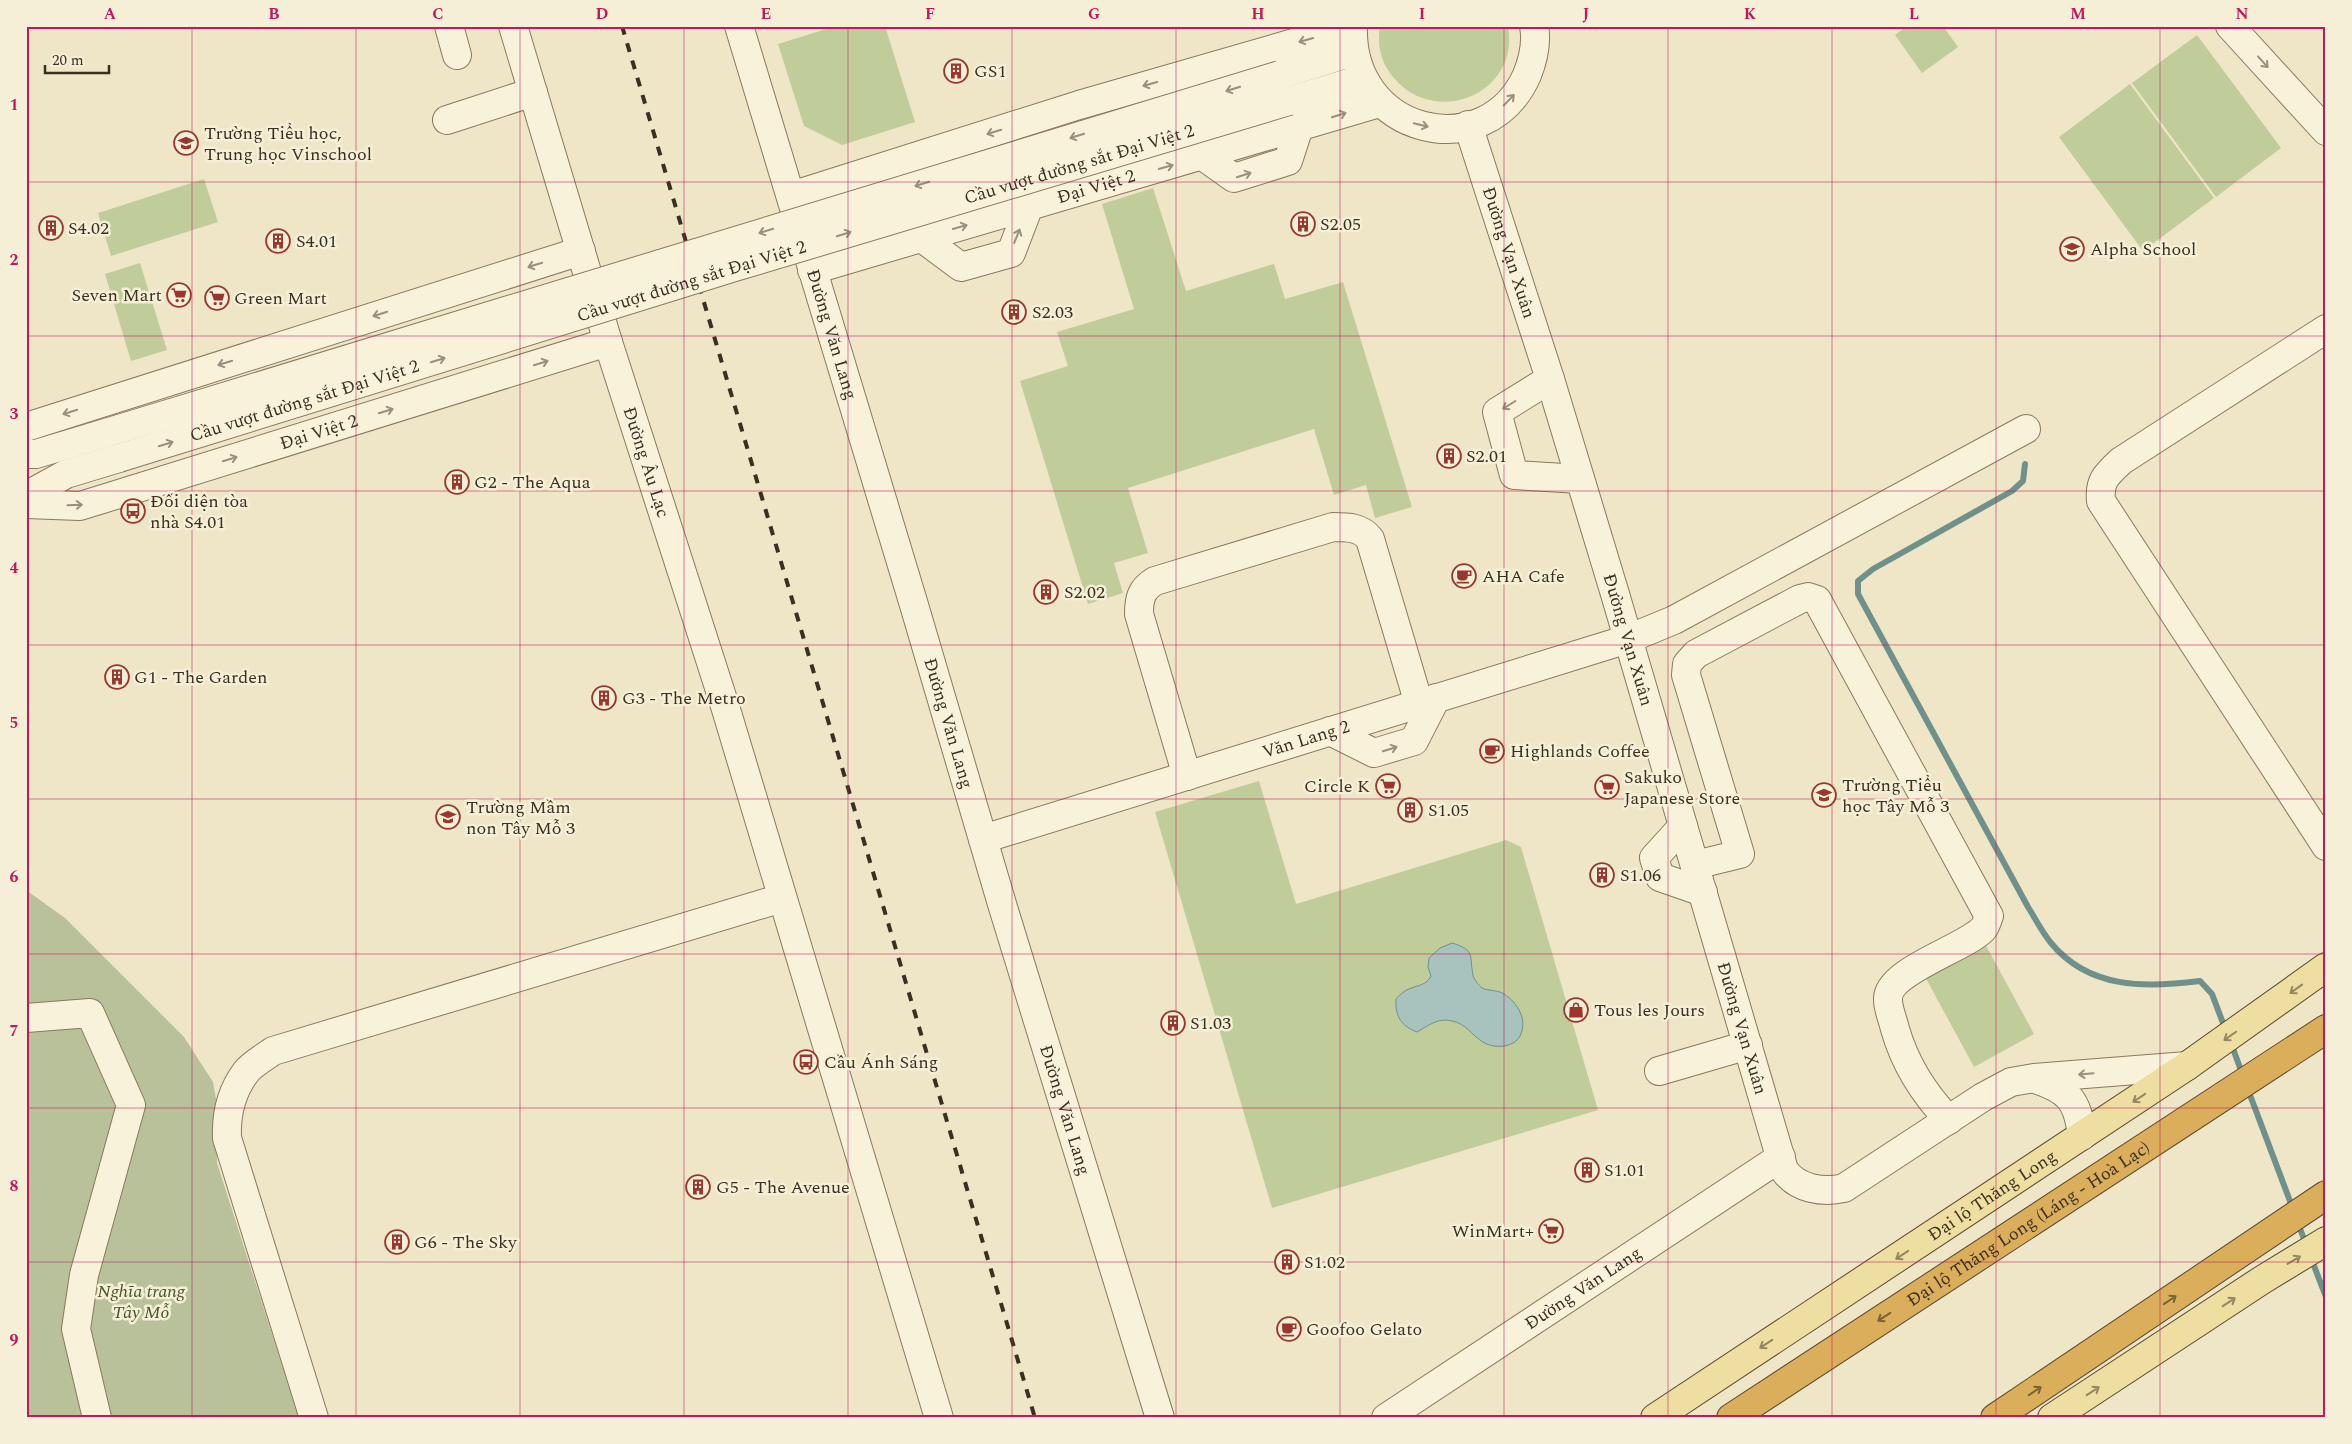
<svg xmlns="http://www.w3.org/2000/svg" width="2352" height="1444" font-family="Spectral,serif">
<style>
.green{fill:#c1cc9b}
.cemetery{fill:#b9c19a}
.water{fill:#a8c2bd;stroke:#6f908b}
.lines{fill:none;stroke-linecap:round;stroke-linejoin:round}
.stream{stroke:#6f908b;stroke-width:6}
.minor-casing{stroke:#89795d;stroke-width:30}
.major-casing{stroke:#574631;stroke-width:30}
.highway-casing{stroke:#574631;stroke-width:30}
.minor{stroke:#f8f2db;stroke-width:28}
.major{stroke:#efdea1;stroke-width:28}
.highway{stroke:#daae5b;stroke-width:28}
.rail{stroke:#3a2f20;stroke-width:4;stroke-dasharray:9 9;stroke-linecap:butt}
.minor-bridge-casing{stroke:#89795d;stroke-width:30;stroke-linecap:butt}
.minor-bridge{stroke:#f8f2db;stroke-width:28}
.oneway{stroke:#99907e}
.oneway2{stroke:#948660}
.oneway3{stroke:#7a6238}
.grid{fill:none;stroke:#c2185b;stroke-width:1;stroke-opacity:0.55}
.labels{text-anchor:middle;stroke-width:5;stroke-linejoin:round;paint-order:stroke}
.poi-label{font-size:18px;fill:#3a2f20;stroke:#f5efd7;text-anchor:start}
.street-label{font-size:18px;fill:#3a2f20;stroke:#f5efd7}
.park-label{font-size:18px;font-style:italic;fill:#455627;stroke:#f5efd7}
.neatline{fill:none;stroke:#c2185b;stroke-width:2}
.grid-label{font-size:16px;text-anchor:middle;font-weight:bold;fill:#c2185b}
</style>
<rect width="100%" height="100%" fill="#eee6c7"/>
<path class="green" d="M 836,26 L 885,26 L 915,122 L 842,145 L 804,126 L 778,44 Z
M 1380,26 L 1508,26 C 1521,97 1427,131 1388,70 C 1380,58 1377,41 1380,26 Z
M 1907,26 L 1943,26 L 1958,47 L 1922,73 L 1895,35 Z
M 2197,35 L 2281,148 L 2216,197 L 2132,83 Z
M 2130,84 L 2214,198 L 2143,251 L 2059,137 Z
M 204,179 L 218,222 L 111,256 L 98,213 Z
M 1153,188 L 1186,291 L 1274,264 L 1285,299 L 1343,282 L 1412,507 L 1375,518 L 1366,485 L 1334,495 L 1314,429 L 1128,488 L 1148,553 L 1114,563 L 1123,593 L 1088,604 L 1020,381 L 1068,366 L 1057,332 L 1134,309 L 1102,204 Z
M 140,263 L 167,350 L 131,361 L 105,274 Z
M 1259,781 L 1296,904 L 1506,840 L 1521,847 L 1598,1110 L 1272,1208 L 1155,812 Z
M 1983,940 L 2034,1034 L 1974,1067 L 1923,973 Z"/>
<path class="cemetery" d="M 26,890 L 65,918 L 184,1037 L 213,1082 L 216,1099 L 217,1163 L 299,1418 L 26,1418 Z"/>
<path class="water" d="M 1452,943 C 1476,950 1469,956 1473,975 C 1474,980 1479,985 1482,988 C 1488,991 1499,990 1504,994 C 1518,1003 1528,1020 1520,1036 C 1514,1048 1493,1049 1483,1042 C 1471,1035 1467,1024 1452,1021 C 1438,1017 1428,1026 1417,1032 C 1401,1026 1395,1016 1396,999 C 1410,982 1424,990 1431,976 L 1428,967 L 1429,958 L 1440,948 Z"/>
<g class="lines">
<path class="stream" d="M 2025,464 L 2023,481 L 2012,491 L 1873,569 L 1858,581 L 1858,594 L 2028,907 C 2035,918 2042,932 2051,943 C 2089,989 2145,988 2200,981 L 2212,994 L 2226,1031
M 2231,1043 L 2243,1076
M 2247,1087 L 2293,1209
M 2297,1221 L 2306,1244
M 2311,1258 L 2326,1297"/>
<g class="minor-casing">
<g id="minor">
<path d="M 449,26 L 457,55"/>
<path id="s1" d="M 513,26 L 608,342 L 725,706 L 939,1418"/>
<path id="s2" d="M 739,26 L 914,605 L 1002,904 L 1160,1418"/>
<path d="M 1353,26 C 1349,135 1486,167 1527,75 C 1533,60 1537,42 1534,26"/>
<path d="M 2230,26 L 2326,131"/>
<path d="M 1280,75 L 1353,52"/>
<path d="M 1289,101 L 1362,79"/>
<path d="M 447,120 L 533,92"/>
<path id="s3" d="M 1468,125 L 1550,379 L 1615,594 L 1784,1170 C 1797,1189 1823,1193 1844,1188 L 1983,1097 L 2011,1082 L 2034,1078 L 2187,1066"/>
<path d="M 1203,156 L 1234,178 L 1288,161 L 1299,127"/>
<path d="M 791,196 L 1079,105 L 1353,26"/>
<path d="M 922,238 L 961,267 L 1011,253 L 1029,206"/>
<path id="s4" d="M 812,270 L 1379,103"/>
<path d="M 2326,329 L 2121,461 C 2106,475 2099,481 2101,501 L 2326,846"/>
<path d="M 1550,379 L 1497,412 L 1514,475 L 1580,479"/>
<path d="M 26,427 L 581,251"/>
<path d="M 26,454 L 36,454 L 109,432"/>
<path d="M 26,496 L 66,474 L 119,458"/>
<path id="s5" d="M 26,504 L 80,506 L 608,342"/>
<path d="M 1330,731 L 1374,753 L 1414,741 L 1436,698"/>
<path d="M 1187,776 L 1139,614 C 1139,599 1141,589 1155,581 L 1333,527 C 1347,527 1361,527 1370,539 L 1419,704"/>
<path d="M 1683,826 L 1654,858 L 1660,877 L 1703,892"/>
<path id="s6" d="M 983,839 L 1628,639 L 1674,620 L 2026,429"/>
<path d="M 1695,865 L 1740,854 L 1686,675 L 1687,664 L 1696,654 L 1800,599 L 1808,597 L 1817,600 L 1989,916 C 1987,920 1986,926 1983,929 C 1964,949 1886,971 1888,1000 C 1888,1009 1893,1020 1895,1029 C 1905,1064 1924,1094 1949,1120"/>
<path d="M 26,1018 L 90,1013 L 131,1105 L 84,1275 L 76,1329 L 97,1418"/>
<path d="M 1659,1071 L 1748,1045"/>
<path d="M 2035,1079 C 2069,1090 2078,1101 2082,1136"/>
<path d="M 314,1418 L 227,1138 C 226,1115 231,1092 246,1072 C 252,1064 265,1057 273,1051 L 782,898"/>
<path id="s7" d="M 1386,1418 L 1781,1157"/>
</g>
</g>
<g class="major-casing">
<g id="major">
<path id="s8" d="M 1655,1418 L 2187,1066 L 2326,967"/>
<path d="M 2052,1418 L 2262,1280 L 2326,1241"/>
</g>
</g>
<g class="highway-casing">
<g id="highway">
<path id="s9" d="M 1731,1418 L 2326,1029"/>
<path d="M 1995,1418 L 2326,1195"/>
</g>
</g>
<use href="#minor" class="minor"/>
<use href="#major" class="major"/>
<use href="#highway" class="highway"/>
<path class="rail" d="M 622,26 L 1035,1418"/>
<g class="minor-bridge-casing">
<g id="minor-bridge">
<path d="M 109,432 L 1280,75"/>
<path id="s10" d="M 119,458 L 735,267 L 1289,101"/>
</g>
</g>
<use href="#minor-bridge" class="minor-bridge"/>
</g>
<defs><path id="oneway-shaft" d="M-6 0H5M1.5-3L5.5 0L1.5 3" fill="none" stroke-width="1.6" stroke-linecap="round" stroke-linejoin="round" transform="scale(1.25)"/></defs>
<g class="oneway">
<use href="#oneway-shaft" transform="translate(1306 40) rotate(164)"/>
<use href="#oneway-shaft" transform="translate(2263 62) rotate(48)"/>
<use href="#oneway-shaft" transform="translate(1150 84) rotate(164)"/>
<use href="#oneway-shaft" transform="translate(1233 89) rotate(163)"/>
<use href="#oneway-shaft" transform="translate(1509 100) rotate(-46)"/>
<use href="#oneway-shaft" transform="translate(1339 115) rotate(-17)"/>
<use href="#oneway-shaft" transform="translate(1421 125) rotate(14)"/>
<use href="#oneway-shaft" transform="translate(994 132) rotate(163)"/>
<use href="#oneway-shaft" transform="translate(1077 136) rotate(163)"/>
<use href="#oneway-shaft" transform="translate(1166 167) rotate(-16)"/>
<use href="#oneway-shaft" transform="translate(1244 175) rotate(-18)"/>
<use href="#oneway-shaft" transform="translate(922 184) rotate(163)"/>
<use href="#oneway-shaft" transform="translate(960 227) rotate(-16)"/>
<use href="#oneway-shaft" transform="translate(766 231) rotate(163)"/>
<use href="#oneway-shaft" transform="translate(844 234) rotate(-17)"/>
<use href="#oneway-shaft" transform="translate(1017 236) rotate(-68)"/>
<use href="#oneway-shaft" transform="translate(535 265) rotate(163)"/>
<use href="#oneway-shaft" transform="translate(380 314) rotate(162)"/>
<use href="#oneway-shaft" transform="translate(438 360) rotate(-17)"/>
<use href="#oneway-shaft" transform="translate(225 363) rotate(163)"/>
<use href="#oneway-shaft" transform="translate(541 363) rotate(-17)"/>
<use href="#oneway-shaft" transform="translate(1509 405) rotate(148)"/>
<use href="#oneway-shaft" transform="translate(386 411) rotate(-17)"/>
<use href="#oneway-shaft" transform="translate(70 412) rotate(162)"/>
<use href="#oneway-shaft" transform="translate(166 444) rotate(-17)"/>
<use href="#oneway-shaft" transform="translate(230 459) rotate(-17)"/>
<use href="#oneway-shaft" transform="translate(75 505) rotate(-2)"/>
<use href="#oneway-shaft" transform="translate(1390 749) rotate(-17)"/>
<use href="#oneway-shaft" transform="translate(2086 1074) rotate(175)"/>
</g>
<g class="oneway2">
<use href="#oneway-shaft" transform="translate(2296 989) rotate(144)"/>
<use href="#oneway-shaft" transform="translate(2230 1036) rotate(145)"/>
<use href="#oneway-shaft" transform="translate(2139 1098) rotate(146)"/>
<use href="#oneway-shaft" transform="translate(1902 1255) rotate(147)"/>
<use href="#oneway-shaft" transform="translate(2294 1260) rotate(-31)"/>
<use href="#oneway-shaft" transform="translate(2229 1302) rotate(-33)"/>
<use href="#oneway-shaft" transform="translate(1766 1344) rotate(147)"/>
<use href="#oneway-shaft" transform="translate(2093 1391) rotate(-33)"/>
</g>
<g class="oneway3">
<use href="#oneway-shaft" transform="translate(2170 1300) rotate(-34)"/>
<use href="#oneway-shaft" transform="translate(1884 1317) rotate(147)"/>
<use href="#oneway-shaft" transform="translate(2035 1391) rotate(-34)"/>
</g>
<path class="grid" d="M 192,26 L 192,1418M 356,26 L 356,1418M 520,26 L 520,1418M 684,26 L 684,1418M 848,26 L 848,1418M 1012,26 L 1012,1418M 1176,26 L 1176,1418M 1340,26 L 1340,1418M 1504,26 L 1504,1418M 1668,26 L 1668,1418M 1832,26 L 1832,1418M 1996,26 L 1996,1418M 2160,26 L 2160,1418M 26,182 L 2326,182M 26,336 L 2326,336M 26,491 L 2326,491M 26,645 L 2326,645M 26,799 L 2326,799M 26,954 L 2326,954M 26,1108 L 2326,1108M 26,1262 L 2326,1262"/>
<defs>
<g id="building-ring" transform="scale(1.25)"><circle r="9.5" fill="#f5efd7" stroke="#97372e" stroke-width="1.5"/><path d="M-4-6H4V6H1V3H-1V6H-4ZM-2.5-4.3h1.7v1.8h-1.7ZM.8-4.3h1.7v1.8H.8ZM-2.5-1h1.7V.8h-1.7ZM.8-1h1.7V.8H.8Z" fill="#97372e"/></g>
<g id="school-ring" transform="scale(1.25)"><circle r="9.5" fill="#f5efd7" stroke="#97372e" stroke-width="1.5"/><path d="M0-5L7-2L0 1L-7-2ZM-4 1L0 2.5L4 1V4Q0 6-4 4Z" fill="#97372e"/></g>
<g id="supermarket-ring" transform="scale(1.25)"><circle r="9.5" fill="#f5efd7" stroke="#97372e" stroke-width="1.5"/><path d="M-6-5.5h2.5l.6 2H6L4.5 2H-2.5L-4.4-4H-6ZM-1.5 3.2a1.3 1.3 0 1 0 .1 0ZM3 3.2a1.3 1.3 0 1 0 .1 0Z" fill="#97372e"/></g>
<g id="bus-ring" transform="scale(1.25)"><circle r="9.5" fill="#f5efd7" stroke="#97372e" stroke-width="1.5"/><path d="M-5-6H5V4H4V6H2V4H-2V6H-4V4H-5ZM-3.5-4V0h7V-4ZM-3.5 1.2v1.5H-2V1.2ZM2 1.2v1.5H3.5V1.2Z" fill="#97372e"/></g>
<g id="cafe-ring" transform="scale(1.25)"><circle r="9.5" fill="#f5efd7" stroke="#97372e" stroke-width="1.5"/><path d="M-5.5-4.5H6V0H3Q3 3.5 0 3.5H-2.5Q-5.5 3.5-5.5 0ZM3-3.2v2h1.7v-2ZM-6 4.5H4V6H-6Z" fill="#97372e"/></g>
<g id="shop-ring" transform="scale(1.25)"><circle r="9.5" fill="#f5efd7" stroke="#97372e" stroke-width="1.5"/><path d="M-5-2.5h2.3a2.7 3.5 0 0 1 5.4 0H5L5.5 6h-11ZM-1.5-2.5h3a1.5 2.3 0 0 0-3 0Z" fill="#97372e"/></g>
</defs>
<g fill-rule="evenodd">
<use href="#building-ring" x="956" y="71"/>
<use href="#school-ring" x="186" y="143"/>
<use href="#building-ring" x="1303" y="224"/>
<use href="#building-ring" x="51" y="228"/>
<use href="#building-ring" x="278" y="241"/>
<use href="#school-ring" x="2072" y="249"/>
<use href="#supermarket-ring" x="179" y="295"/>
<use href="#supermarket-ring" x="217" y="298"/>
<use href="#building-ring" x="1014" y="312"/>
<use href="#building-ring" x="1449" y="456"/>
<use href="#building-ring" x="457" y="482"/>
<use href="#bus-ring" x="133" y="511"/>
<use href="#cafe-ring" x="1464" y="576"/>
<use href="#building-ring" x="1046" y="592"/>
<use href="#building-ring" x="117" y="677"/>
<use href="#building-ring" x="604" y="698"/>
<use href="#cafe-ring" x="1492" y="751"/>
<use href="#supermarket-ring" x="1388" y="786"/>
<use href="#supermarket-ring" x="1607" y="787"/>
<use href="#school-ring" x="1824" y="795"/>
<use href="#building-ring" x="1410" y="810"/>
<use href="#school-ring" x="448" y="817"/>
<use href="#building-ring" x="1602" y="875"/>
<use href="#shop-ring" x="1576" y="1010"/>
<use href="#building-ring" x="1173" y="1023"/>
<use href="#bus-ring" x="806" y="1062"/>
<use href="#building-ring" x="1587" y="1170"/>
<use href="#building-ring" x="698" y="1187"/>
<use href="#supermarket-ring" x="1551" y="1231"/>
<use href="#building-ring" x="397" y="1242"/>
<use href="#building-ring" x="1287" y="1262"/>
<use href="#cafe-ring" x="1289" y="1329"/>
</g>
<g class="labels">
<g class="poi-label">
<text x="974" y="77">GS1</text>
<text x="204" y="139">Trường Tiểu học,<tspan x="204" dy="21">Trung học Vinschool</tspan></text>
<text x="1320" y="230">S2.05</text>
<text x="68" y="234">S4.02</text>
<text x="296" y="247">S4.01</text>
<text x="2090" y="255">Alpha School</text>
<text x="162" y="301" text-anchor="end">Seven Mart</text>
<text x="234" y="304">Green Mart</text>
<text x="1032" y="318">S2.03</text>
<text x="1466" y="462">S2.01</text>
<text x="474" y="488">G2 - The Aqua</text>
<text x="150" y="507">Đối diện tòa<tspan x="150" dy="21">nhà S4.01</tspan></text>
<text x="1482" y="582">AHA Cafe</text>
<text x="1064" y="598">S2.02</text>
<text x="134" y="683">G1 - The Garden</text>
<text x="622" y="704">G3 - The Metro</text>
<text x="1510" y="757">Highlands Coffee</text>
<text x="1624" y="783">Sakuko<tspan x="1624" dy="21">Japanese Store</tspan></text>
<text x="1842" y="791">Trường Tiểu<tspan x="1842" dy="21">học Tây Mỗ 3</tspan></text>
<text x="1370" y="792" text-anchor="end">Circle K</text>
<text x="466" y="813">Trường Mầm<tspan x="466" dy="21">non Tây Mỗ 3</tspan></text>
<text x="1428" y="816">S1.05</text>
<text x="1620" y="881">S1.06</text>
<text x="1594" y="1016">Tous les Jours</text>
<text x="1190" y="1029">S1.03</text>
<text x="824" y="1068">Cầu Ánh Sáng</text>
<text x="1604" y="1176">S1.01</text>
<text x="716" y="1193">G5 - The Avenue</text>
<text x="1534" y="1237" text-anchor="end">WinMart+</text>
<text x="414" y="1248">G6 - The Sky</text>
<text x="1304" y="1268">S1.02</text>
<text x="1306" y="1335">Goofoo Gelato</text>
</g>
<g class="street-label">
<text dy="6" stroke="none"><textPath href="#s10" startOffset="1004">Cầu vượt đường sắt Đại Việt 2</textPath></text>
<text dy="6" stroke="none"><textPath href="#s4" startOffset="296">Đại Việt 2</textPath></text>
<text dy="6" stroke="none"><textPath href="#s3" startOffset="134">Đường Vạn Xuân</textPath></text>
<text dy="6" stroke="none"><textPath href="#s10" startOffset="599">Cầu vượt đường sắt Đại Việt 2</textPath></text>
<text dy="6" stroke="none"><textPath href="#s2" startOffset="322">Đường Văn Lang</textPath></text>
<text dy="6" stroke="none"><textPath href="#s10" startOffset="194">Cầu vượt đường sắt Đại Việt 2</textPath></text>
<text dy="6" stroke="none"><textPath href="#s5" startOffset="304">Đại Việt 2</textPath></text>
<text dy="6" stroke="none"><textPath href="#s1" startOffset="456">Đường Âu Lạc</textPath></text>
<text dy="6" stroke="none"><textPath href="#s3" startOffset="539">Đường Vạn Xuân</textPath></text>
<text dy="6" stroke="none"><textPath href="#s2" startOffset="728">Đường Văn Lang</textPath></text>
<text dy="6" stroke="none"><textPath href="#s6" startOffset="338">Văn Lang 2</textPath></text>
<text dy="6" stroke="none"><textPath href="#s3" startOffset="944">Đường Vạn Xuân</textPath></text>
<text dy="6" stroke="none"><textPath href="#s2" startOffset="1132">Đường Văn Lang</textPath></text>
<text dy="6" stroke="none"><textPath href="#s8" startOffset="404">Đại lộ Thăng Long</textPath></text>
<text dy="6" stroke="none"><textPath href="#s9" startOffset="355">Đại lộ Thăng Long (Láng - Hoà Lạc)</textPath></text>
<text dy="6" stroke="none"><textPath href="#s7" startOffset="236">Đường Văn Lang</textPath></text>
</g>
<g class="park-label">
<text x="141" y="1297">Nghĩa trang<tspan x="141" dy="21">Tây Mỗ</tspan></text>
</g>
</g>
<rect width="2352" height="1444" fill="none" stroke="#f5efd7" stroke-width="55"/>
<path d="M45 65v8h64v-8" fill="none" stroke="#3a2f20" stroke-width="2.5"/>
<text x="52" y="65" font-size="15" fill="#3a2f20" stroke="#f5efd7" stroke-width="4" paint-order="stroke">20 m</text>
<rect x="28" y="28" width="2296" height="1388" class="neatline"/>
<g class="grid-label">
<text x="110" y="19">A</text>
<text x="274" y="19">B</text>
<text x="438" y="19">C</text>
<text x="602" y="19">D</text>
<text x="766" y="19">E</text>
<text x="930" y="19">F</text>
<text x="1094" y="19">G</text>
<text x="1258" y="19">H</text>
<text x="1422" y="19">I</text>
<text x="1586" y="19">J</text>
<text x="1750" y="19">K</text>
<text x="1914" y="19">L</text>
<text x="2078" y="19">M</text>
<text x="2242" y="19">N</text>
<text x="14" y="110">1</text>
<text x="14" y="265">2</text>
<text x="14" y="419">3</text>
<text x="14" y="573">4</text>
<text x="14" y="728">5</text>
<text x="14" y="882">6</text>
<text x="14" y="1036">7</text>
<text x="14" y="1191">8</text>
<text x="14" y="1345">9</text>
</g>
</svg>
